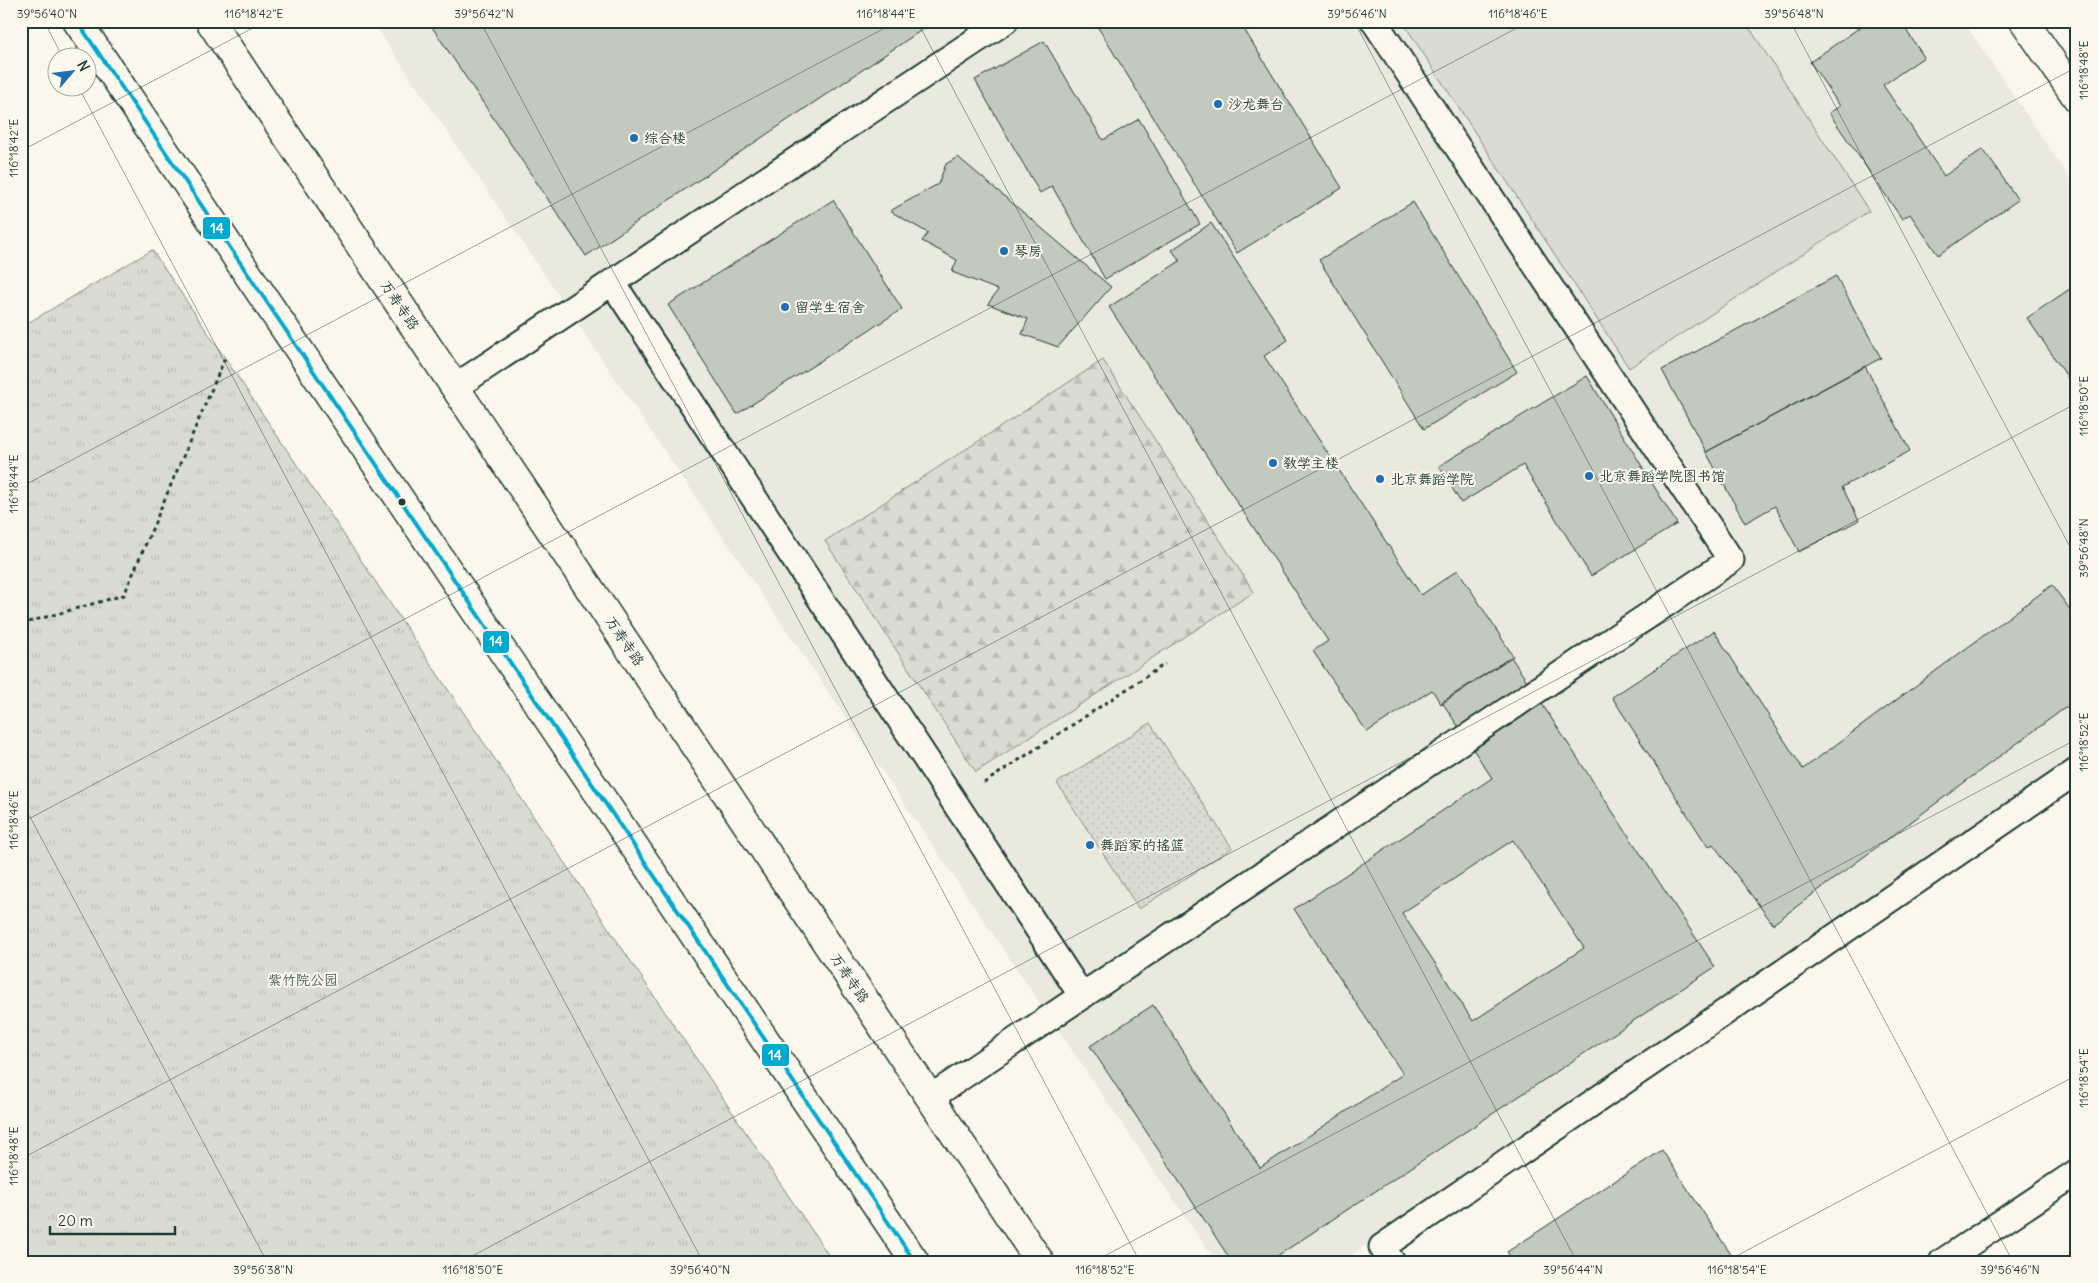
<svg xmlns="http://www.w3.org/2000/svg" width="2098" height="1283" font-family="Delius,'LXGW WenKai TC',sans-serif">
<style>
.built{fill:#eae9de}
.grass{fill:url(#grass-dots);stroke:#7d8c82}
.forest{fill:url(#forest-firs);stroke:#7d8c82}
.park{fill:url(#park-tufts);stroke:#7d8c82}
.pitch{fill:#dbdcd1;stroke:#7d8c82}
.building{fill:#c4c9be;stroke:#1f3d34;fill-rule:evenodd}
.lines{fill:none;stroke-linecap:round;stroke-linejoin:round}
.service-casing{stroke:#1f3d34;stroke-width:29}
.minor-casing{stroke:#1f3d34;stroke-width:31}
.tertiary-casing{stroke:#1f3d34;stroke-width:31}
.path{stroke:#1f3d34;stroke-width:3;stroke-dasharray:4 4;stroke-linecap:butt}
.service{stroke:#fbf7ec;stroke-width:25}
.minor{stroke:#fbf7ec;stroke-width:28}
.tertiary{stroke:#fbf7ec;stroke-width:28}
.bus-1-casing{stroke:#fbf7ec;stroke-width:8}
.bus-1{stroke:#00a9ce;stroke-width:4}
.ticks{fill:none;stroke:#1f3d34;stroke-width:1;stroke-opacity:0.45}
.poi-dot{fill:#1f6fb2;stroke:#fbf7ec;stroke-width:2}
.bus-dot{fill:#1f3d34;stroke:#fbf7ec;stroke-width:2}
.labels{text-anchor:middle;stroke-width:4;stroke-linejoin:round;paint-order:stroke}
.poi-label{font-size:14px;fill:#1f3d34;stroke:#fbf7ec;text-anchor:start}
.street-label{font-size:14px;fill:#1f3d34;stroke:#fbf7ec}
.park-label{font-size:14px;fill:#455d53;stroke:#fbf7ec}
.line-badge{stroke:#fbf7ec;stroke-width:2}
.badge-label{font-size:14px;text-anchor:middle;font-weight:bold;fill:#fff}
.neatline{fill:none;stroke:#1f3d34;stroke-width:2}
.ticks-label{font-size:12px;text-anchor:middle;fill:#1f3d34}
</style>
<defs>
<pattern id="grass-dots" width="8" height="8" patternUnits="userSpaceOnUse" patternTransform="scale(1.25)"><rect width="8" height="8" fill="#dbdcd1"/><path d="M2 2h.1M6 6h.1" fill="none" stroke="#bcbeb4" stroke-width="1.8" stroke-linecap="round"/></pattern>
<pattern id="forest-firs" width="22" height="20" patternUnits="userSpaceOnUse" patternTransform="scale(1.25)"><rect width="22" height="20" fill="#dbdcd1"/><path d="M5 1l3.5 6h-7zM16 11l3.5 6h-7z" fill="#bcbeb4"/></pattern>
<pattern id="park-tufts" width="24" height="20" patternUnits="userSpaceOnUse" patternTransform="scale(1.25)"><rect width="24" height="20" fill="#dbdcd1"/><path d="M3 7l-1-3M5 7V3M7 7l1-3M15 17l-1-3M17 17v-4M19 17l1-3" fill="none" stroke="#bcbeb4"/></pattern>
</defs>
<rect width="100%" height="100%" fill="#fbf7ec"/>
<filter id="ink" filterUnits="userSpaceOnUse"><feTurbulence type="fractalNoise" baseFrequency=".02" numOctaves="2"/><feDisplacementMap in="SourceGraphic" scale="10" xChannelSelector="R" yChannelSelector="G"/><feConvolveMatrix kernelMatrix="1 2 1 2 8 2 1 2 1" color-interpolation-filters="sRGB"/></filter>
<g filter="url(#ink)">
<path class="built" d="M 372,21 L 1963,21 L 2077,189 L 2077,769 L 1341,1262 L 1216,1262 Z"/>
<path class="grass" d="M 1150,723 L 1232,848 L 1139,909 L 1057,783 Z"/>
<path class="forest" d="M 1103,360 L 1254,592 L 976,772 L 825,541 Z"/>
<path class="park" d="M 152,250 L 225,358 L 833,1262 L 21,1262 L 21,327 Z"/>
<path class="pitch" d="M 1402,21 L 1745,21 L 1869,211 L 1629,368 Z"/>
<path class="building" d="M 428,21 L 935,21 L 586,256 Z
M 1094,21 L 1239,21 L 1342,188 L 1237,253 Z
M 1869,21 L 1900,21 L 1924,57 L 1883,85 L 1944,176 L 1983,149 L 2018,200 L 1938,255 L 1910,214 L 1902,219 L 1829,113 L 1840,106 L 1810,62 Z
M 1044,41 L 1103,140 L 1139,119 L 1200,224 L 1105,279 L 1052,186 L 1040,193 L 975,80 Z
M 958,157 L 1111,287 L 1058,347 L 1022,334 L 1028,319 L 988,304 L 998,290 L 952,272 L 957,260 L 922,241 L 928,233 L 890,211 L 938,184 L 946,164 Z
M 833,200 L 902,309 L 737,414 L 668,305 Z
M 1413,202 L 1517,372 L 1424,429 L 1319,260 Z
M 1211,223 L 1288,340 L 1264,356 L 1421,595 L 1458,570 L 1513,656 L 1441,704 L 1432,690 L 1367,732 L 1313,651 L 1328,641 L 1109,307 L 1180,261 L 1172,250 Z
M 1836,276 L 1881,358 L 1706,452 L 1662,370 Z
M 2077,284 L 2077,391 L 2027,318 Z
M 1865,366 L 1910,451 L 1842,487 L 1859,520 L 1799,552 L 1775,506 L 1745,523 L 1706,452 Z
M 1587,376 L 1677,524 L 1591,576 L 1523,465 L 1461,503 L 1439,466 Z
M 2052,585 L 2077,619 L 2077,699 L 1773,924 L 1713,844 L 1708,847 L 1612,697 L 1714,631 L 1803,769 Z
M 1511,657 L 1715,967 L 1268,1262 L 1232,1262 L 1090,1046 L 1153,1005 L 1260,1168 L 1403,1074 L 1294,909 L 1492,778 L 1442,702 ZM 1513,840 L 1584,948 L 1473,1021 L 1402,913 Z
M 1662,1150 L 1736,1262 L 1514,1262 L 1507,1252 Z"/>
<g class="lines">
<g class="service-casing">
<path id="service" d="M 612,282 L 1082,996
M 455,387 L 1005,21
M 930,1098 L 1731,560 L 1374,21
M 1392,1262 L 1382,1247 L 2077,771
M 1942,1262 L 2077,1172"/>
</g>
<g class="minor-casing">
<path id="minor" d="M 2024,21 L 2077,98"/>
</g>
<g class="tertiary-casing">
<path id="tertiary" d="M 77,21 L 915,1262
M 210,21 L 1040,1262"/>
</g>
<path class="path" d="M 21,624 L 124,595 L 225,358
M 984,783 L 1165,664"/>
<use href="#service" class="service"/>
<use href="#minor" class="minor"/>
<use href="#tertiary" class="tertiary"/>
<g class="bus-1-casing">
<path id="bus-1" d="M 77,21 L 915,1262"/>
</g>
<use href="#bus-1" class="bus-1"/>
</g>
</g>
<path class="ticks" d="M 44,21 L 63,58M 480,21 L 1140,1262M 917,21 L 1577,1262M 1354,21 L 2013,1262M 1790,21 L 2077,560M 79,88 L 703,1262M 21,151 L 266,21M 21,487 L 898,21M 21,800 L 267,1262M 21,823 L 1530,21M 21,1159 L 2077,67M 461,1262 L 2077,403M 1093,1262 L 2077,739M 1725,1262 L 2077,1075"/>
<g class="poi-dot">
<circle cx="1218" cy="104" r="5"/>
<circle cx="634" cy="138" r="5"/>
<circle cx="1004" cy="251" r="5"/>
<circle cx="785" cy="307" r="5"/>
<circle cx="1273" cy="463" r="5"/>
<circle cx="1589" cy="476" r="5"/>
<circle cx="1380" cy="479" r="5"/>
<circle cx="1090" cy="845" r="5"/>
</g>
<circle class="bus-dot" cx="402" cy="502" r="4.5"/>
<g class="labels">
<g class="poi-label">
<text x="1228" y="109">沙龙舞台</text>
<text x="644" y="143">综合楼</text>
<text x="1014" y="256">琴房</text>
<text x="795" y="312">留学生宿舍</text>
<text x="1283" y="468">教学主楼</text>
<text x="1599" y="481">北京舞蹈学院图书馆</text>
<text x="1390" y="484">北京舞蹈学院</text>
<text x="1100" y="850">舞蹈家的摇篮</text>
</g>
<g class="street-label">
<text transform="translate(400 305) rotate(56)" y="5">万寿寺路</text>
<text transform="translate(625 641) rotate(56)" y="5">万寿寺路</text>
<text transform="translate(850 978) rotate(56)" y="5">万寿寺路</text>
</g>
<g class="park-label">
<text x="303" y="985">紫竹院公园</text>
</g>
</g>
<g class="line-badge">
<rect x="202" y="216" width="29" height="24" rx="5" fill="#00a9ce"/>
<rect x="482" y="630" width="28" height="24" rx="5" fill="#00a9ce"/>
<rect x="761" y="1043" width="29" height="24" rx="5" fill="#00a9ce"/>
</g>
<g class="badge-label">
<text x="217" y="233">14</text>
<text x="496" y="646">14</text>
<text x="775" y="1060">14</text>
</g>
<rect width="2098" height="1283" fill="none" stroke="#fbf7ec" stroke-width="55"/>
<g transform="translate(72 72) rotate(62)"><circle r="24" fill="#fbf7ec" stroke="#a3ada2"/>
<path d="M0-4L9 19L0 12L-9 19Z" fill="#1f6fb2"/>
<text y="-8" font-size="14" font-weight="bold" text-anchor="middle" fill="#1f3d34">N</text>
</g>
<path d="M50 1226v8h125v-8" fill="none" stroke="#1f3d34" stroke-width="2.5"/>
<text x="58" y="1226" font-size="15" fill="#1f3d34" stroke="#fbf7ec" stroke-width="4" paint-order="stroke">20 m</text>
<rect x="28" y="28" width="2042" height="1228" class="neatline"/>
<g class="ticks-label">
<text x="47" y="18">39°56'40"N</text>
<text x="254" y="18">116°18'42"E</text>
<text x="484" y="18">39°56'42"N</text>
<text x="886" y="18">116°18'44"E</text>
<text x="1357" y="18">39°56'46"N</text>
<text x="1518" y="18">116°18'46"E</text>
<text x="1794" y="18">39°56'48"N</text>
<text transform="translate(2084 70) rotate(-90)" y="4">116°18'48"E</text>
<text transform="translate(14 148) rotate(-90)" y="4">116°18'42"E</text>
<text transform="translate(2084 406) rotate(-90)" y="4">116°18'50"E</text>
<text transform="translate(14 484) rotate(-90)" y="4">116°18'44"E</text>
<text transform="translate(2084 548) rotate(-90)" y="4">39°56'48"N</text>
<text transform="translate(2084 742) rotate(-90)" y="4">116°18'52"E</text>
<text transform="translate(14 820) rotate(-90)" y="4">116°18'46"E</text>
<text transform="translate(2084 1078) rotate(-90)" y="4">116°18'54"E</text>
<text transform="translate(14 1156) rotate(-90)" y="4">116°18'48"E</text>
<text x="263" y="1274">39°56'38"N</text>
<text x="473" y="1274">116°18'50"E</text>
<text x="700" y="1274">39°56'40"N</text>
<text x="1105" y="1274">116°18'52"E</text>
<text x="1573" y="1274">39°56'44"N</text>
<text x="1737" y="1274">116°18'54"E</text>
<text x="2010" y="1274">39°56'46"N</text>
</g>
</svg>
